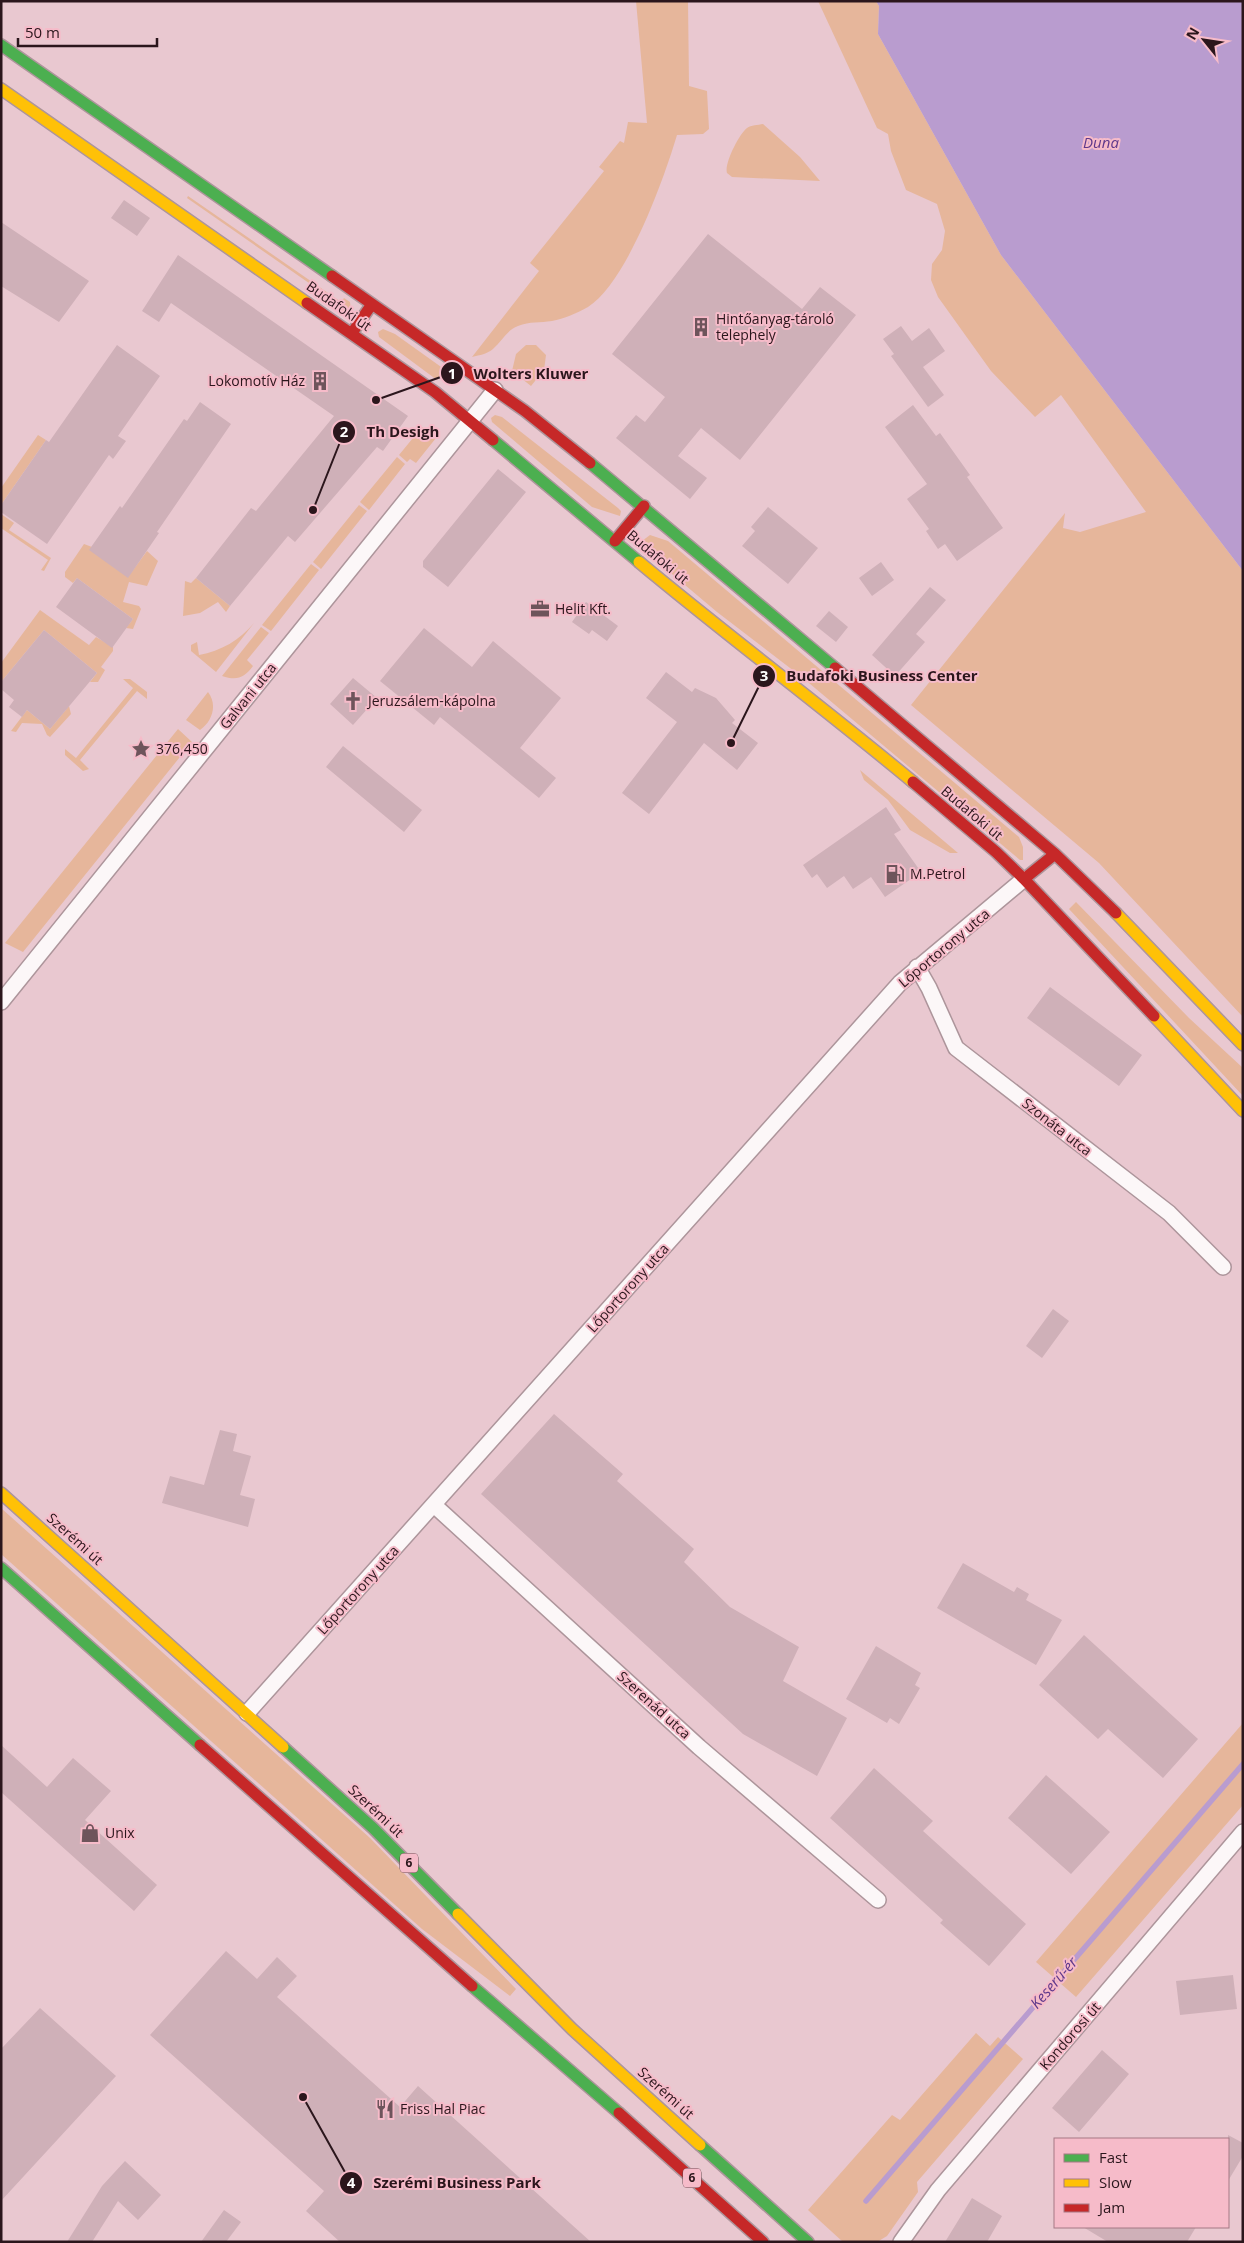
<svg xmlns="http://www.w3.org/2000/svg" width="1244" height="2243" font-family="'Open Sans',sans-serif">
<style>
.green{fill:#e6b69b}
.water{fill:#b99ccf}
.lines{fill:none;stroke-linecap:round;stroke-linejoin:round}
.stream{stroke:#b99ccf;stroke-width:5.5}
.building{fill:#cfb0b8}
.street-casing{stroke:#ad959b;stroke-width:18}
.fast-casing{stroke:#ad959b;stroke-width:14}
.slow-casing{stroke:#ad959b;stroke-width:14}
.jam-casing{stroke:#ad959b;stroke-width:14}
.street{stroke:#fcf7f8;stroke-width:15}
.fast{stroke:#4caf50;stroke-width:11}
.slow{stroke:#ffc107;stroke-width:11}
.jam{stroke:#c62828;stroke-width:11}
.labels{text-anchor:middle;stroke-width:4;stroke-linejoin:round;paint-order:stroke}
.shield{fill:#f6bbc9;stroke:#684850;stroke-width:1}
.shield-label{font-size:12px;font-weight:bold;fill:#2b161c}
.street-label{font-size:14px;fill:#2b161c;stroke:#f6bbc9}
.poi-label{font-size:14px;fill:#2b161c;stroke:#f6bbc9;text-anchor:start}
.water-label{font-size:15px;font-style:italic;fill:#5f388b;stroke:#f6bbc9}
.leader{fill:none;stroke:#2b161c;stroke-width:2}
.callout-dot{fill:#2b161c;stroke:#f6bbc9;stroke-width:2}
.mark-label{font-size:15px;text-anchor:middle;font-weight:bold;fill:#fff}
.callout-label{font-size:15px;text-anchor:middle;font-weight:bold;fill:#2b161c;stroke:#f6bbc9;stroke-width:4;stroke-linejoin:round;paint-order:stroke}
</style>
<rect width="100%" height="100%" fill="#e9c8d0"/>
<path class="green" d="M 636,1 L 688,1 L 689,86 L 707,91 L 709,129 L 703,134 L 677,135 C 664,179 627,282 588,307 C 577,313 564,319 552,321 C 540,323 530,321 518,326 C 507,330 502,341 493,349 C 487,354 480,355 472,357 L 539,271 L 530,263 L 604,171 L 599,167 L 620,141 L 624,143 L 628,122 L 647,123 Z
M 818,1 L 876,1 L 879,6 L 878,34 L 1001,255 L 1243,571 L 1243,1017 L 1099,863 L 911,705 L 1065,513 L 1063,528 L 1080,532 L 1146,512 L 1061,395 L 1035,417 L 991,371 L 938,297 L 931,280 L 932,264 L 942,250 L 945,231 L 937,204 L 906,190 L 891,151 L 888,134 L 877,128 Z
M 763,124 L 800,157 L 820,181 L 732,177 L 727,173 C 724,164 739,134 747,128 C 751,125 758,125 763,124 Z
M 188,196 L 341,302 L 344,298 L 350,302 L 351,310 L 343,313 L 337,309 L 339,304 L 187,198 Z
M 383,329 L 395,334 L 444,369 L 437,380 L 379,337 L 378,332 Z
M 526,345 L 536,345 L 546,355 L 544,370 L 531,386 L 512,371 L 516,354 Z
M 495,415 L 502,417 L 618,508 L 621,511 L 620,516 L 592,507 L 492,422 L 491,418 Z
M 422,427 L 436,438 L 416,463 L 410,459 L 407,462 L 399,455 Z
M 38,435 L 46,440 L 1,505 L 1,488 Z
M 397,457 L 405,464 L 369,510 L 360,502 Z
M 359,505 L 367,511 L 321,569 L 313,562 Z
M 1,514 L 14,523 L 9,530 L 51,558 L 44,571 L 41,570 L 48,560 L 1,528 Z
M 650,535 L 668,541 L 1019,837 L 1023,847 L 1023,860 L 1020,860 L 803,678 L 717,612 L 647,553 L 641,546 L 642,541 Z
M 84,544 L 92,547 L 128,577 L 147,551 L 158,561 L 147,586 L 129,582 L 123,602 L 139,606 L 141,609 L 133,629 L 126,628 L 133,619 L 77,578 L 73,583 L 65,577 L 65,572 Z
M 311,564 L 319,570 L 271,631 L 262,625 Z
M 196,578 L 230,606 L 226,612 L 218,602 L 200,613 L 183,616 L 185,581 L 191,583 Z
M 40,610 L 89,645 L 96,637 L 113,647 L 113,651 L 101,667 L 105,670 L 98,682 L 90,682 L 97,673 L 44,630 L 1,682 L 1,663 Z
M 254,623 L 216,672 L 191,651 L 191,645 L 197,642 L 199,655 C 221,651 240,640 254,623 Z
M 261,627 L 269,633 L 247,660 L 253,666 C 244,678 237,681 222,676 Z
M 123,679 L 130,679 L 147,692 L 147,699 L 137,691 L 80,760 L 89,769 L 83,771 L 65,755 L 65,749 L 76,758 L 129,693 L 133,688 Z
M 208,692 C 218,705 212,722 200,730 L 186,720 Z
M 69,706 L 71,714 L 50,737 L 47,735 L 42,724 L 22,723 L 16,732 L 11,731 L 27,710 L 50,729 Z
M 178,729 L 192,742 L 23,952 L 5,943 Z
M 860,770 L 958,853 L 950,853 L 910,830 L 888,800 L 864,780 Z
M 1076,902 L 1189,1018 L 1243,1068 L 1243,1096 L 1069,909 Z
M 1,1508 L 370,1838 L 516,1989 L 510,1996 L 422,1929 L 1,1554 Z
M 1243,1723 L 1243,1805 L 1076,1997 L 1036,1962 Z
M 976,2033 L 990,2046 L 998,2037 L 1023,2059 L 917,2182 L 918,2192 L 887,2236 L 877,2242 L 843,2242 L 808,2210 L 892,2115 L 900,2120 Z"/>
<path class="water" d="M 876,1 L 1243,1 L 1243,571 L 1001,255 L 878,34 L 879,6 Z"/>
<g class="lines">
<path class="stream" d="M 866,2201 L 1243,1764"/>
</g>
<path class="building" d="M 124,200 L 150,218 L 137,236 L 111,218 Z
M 1,222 L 89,281 L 59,322 L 1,286 Z
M 708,234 L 802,309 L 820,287 L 856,315 L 740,460 L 701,428 L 678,456 L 707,478 L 690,499 L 616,438 L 636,415 L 645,422 L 665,397 L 612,354 Z
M 178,255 L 408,416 L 383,451 L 377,447 L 295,542 L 288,536 L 230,606 L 196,578 L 251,508 L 256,511 L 334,416 L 171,303 L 159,322 L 142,311 Z
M 901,326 L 912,341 L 929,328 L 945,351 L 923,367 L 944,395 L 928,407 L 891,356 L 894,354 L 883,339 Z
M 117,345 L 160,376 L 118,436 L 126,441 L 113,459 L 109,455 L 47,544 L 1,512 L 1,505 L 46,440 L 49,442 Z
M 200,402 L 231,424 L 157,532 L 159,533 L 128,578 L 89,550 L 120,506 L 122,508 L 184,419 L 187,421 Z
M 913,405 L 936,436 L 940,433 L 970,475 L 967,477 L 1003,528 L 957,561 L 945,544 L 938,549 L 926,531 L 929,529 L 907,499 L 927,484 L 885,427 Z
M 498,469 L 526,492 L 448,587 L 423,567 L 423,561 Z
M 768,507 L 818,548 L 788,584 L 742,546 L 755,531 L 751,527 Z
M 881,562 L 894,580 L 872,596 L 859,578 Z
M 77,578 L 133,619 L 112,648 L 56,607 Z
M 930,587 L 946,600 L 916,634 L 925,642 L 895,676 L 872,655 Z
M 586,602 L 618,626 L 607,641 L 592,630 L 589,634 L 572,622 Z
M 829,611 L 848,627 L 836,642 L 816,626 Z
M 424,628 L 472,667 L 493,641 L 561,698 L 520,748 L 556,778 L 539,798 L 440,717 L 434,725 L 380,681 Z
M 44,630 L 97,673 L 50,729 L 27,710 L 22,717 L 9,707 L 14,700 L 1,689 L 1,682 Z
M 666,672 L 692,692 L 695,688 L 716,698 L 735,720 L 732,723 L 758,743 L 737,770 L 704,743 L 649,814 L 622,793 L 677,722 L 646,698 Z
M 353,678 L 377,698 L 353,725 L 330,704 Z
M 343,746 L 422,810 L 404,832 L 326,767 Z
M 886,807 L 901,830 L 894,834 L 921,872 L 885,897 L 871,877 L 853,889 L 844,876 L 827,888 L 817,874 L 812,878 L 803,865 Z
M 1050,987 L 1142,1055 L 1119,1086 L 1027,1018 Z
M 1053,1309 L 1069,1321 L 1042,1358 L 1026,1346 Z
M 554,1414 L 623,1474 L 617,1481 L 694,1549 L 684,1562 L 730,1607 L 799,1647 L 783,1681 L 847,1718 L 817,1776 L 743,1734 L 481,1494 Z
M 220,1430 L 237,1434 L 233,1451 L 251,1456 L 240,1495 L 255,1499 L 248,1527 L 162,1503 L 170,1476 L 204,1485 Z
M 963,1563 L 1014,1592 L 1017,1587 L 1029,1594 L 1026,1600 L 1062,1620 L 1036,1665 L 937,1608 Z
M 1084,1635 L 1198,1739 L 1163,1778 L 1108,1729 L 1098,1739 L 1039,1685 Z
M 876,1646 L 921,1673 L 915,1685 L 920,1688 L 899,1724 L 890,1718 L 887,1723 L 846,1699 Z
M 1,1745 L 47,1787 L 73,1758 L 111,1791 L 85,1820 L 157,1885 L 134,1911 L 1,1792 Z
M 874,1768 L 933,1821 L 923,1831 L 1026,1924 L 989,1966 L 940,1923 L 943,1920 L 830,1818 Z
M 1046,1775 L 1110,1832 L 1071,1874 L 1008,1818 Z
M 226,1951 L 257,1979 L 277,1957 L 297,1976 L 277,1997 L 400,2107 L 418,2086 L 591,2242 L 340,2242 L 306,2211 L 324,2191 L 150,2035 Z
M 1233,1975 L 1237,2009 L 1180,2015 L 1176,1981 Z
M 40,2008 L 116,2076 L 1,2201 L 1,2049 Z
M 1102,2050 L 1129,2074 L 1079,2132 L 1052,2108 Z
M 1228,2135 L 1243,2143 L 1243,2156 L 1228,2181 Z
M 125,2161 L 161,2195 L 138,2220 L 118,2201 L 92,2242 L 67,2242 L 102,2186 Z
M 972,2198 L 1002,2216 L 987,2242 L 945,2242 Z
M 224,2210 L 241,2222 L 226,2242 L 201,2242 Z
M 1083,2227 L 1196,2227 L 1187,2242 L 1108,2242 Z"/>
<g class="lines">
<g class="street-casing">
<path id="street" d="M 917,967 L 929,988 L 956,1048 L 1169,1213 L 1223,1267
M 1,1002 L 495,390
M 434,1505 L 699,1747 L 878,1900
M 247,1713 L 900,983 L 1024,879
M 901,2242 L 938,2190 L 1243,1832"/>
</g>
<g class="fast-casing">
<path id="fast" d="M 1,45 L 332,276
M 493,440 L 639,562
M 590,463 L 835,668
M 1,1568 L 200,1745
M 283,1747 L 373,1828 L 458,1914
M 472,1986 L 619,2113
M 700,2145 L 808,2242"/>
</g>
<g class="slow-casing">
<path id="slow" d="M 1,89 L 307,303
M 639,562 C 729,637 823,707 913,782
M 1116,913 L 1243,1045
M 1154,1016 L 1243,1111
M 1,1493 L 283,1747
M 458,1914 L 572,2029 L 700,2145"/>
</g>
<g class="jam-casing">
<path id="jam" d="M 332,276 L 525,411 L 590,463
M 307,303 L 435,392 L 493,440
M 352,333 L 372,304
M 615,541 L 644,506
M 835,668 L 1055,854 L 1116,913
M 913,782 L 996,852 L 1024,879 L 1154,1016
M 1024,879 L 1055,854
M 200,1745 L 472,1986
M 619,2113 L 763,2242"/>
</g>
<use href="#street" class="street"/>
<use href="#fast" class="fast"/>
<use href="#slow" class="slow"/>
<use href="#jam" class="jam"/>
</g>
<defs>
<g id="building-bare" transform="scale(1.5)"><path d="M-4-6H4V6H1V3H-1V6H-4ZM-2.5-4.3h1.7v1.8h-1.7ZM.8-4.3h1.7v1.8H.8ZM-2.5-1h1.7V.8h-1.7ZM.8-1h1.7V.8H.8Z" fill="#6e545b" stroke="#f6bbc9" stroke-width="2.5" paint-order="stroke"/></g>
<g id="office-bare" transform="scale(1.5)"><path d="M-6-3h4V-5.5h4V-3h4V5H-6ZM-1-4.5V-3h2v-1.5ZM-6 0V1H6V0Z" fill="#6e545b" stroke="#f6bbc9" stroke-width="2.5" paint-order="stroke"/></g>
<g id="church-bare" transform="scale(1.5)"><path d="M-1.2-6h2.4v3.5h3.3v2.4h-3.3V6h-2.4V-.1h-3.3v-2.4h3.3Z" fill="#6e545b" stroke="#f6bbc9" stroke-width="2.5" paint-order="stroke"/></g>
<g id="sight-bare" transform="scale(1.5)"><path d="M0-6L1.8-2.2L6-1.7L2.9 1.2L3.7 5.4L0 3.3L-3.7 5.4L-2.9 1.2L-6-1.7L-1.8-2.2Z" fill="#6e545b" stroke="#f6bbc9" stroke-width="2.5" paint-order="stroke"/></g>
<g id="fuel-bare" transform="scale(1.5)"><path d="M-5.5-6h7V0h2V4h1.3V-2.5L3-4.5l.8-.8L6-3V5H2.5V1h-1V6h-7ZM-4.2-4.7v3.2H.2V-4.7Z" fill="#6e545b" stroke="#f6bbc9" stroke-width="2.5" paint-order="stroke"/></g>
<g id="shop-bare" transform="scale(1.5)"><path d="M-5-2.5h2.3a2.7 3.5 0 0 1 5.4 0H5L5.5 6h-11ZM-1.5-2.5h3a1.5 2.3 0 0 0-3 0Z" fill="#6e545b" stroke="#f6bbc9" stroke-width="2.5" paint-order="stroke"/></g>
<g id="restaurant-bare" transform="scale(1.5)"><path d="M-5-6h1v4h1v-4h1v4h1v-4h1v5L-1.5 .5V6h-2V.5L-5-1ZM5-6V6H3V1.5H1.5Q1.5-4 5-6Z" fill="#6e545b" stroke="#f6bbc9" stroke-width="2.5" paint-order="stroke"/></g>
</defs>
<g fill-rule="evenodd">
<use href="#building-bare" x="701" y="327"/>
<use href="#building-bare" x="320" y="381"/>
<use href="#office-bare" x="540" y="609"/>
<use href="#church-bare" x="353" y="701"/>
<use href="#sight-bare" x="141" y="749"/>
<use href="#fuel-bare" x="895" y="874"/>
<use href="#shop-bare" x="90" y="1833"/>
<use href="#restaurant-bare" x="385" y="2109"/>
</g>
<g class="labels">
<g class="shield">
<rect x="400" y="1853.5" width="18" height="19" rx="4"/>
<rect x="683" y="2168.5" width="18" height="19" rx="4"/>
</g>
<g class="shield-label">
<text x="409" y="1867">6</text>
<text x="692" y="2182">6</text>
</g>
<g class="street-label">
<text transform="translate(339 306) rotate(35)" y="5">Budafoki út</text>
<text transform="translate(658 557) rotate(40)" y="5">Budafoki út</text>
<text transform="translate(248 696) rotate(-51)" y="5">Galvani utca</text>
<text transform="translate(972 813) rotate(40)" y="5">Budafoki út</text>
<text transform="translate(944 948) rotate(-40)" y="5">Lőportorony utca</text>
<text transform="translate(1057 1127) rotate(38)" y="5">Szonáta utca</text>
<text transform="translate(628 1288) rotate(-48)" y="5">Lőportorony utca</text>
<text transform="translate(75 1539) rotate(42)" y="5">Szerémi út</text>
<text transform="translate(358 1590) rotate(-48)" y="5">Lőportorony utca</text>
<text transform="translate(654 1705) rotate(42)" y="5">Szerenád utca</text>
<text transform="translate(376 1811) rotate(43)" y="5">Szerémi út</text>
<text transform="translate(1070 2036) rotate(-49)" y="5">Kondorosi út</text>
<text transform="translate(666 2093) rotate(42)" y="5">Szerémi út</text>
</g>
<g class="poi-label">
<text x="716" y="324">Hintőanyag-tároló<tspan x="716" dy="16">telephely</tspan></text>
<text x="305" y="386" text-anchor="end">Lokomotív Ház</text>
<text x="555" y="614">Helit Kft.</text>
<text x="368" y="706">Jeruzsálem-kápolna</text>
<text x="156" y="754">376,450</text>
<text x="910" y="879">M.Petrol</text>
<text x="105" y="1838">Unix</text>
<text x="400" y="2114">Friss Hal Piac</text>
</g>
<g class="water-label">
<text x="1101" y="148">Duna</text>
<text transform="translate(1054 1983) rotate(-49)" y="5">Keserű-ér</text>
</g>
</g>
<path class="leader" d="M376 400L452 373M313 510L344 432M731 743L764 676M303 2097L351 2183"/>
<g class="callout-dot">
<circle cx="376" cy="400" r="5"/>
<circle cx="313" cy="510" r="5"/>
<circle cx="731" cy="743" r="5"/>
<circle cx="303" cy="2097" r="5"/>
<circle cx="452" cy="373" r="12"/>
<circle cx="344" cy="432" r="12"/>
<circle cx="764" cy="676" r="12"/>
<circle cx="351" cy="2183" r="12"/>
</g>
<g class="mark-label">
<text x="452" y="379">1</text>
<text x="344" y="437">2</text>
<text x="764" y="681">3</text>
<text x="351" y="2188">4</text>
</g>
<g class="callout-label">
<text x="531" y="379">Wolters Kluwer</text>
<text x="403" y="437">Th Desigh</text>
<text x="882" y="681">Budafoki Business Center</text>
<text x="457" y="2188">Szerémi Business Park</text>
</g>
<rect width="1244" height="2243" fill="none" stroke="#2b161c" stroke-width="5"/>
<rect x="1054" y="2138" width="175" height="90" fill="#f6bbc9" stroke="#a57984"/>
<rect x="1064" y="2154" width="25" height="8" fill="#4caf50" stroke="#a57984"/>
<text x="1099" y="2163" font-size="15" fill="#2b161c">Fast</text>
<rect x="1064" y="2179" width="25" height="8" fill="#ffc107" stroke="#a57984"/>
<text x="1099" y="2188" font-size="15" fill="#2b161c">Slow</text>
<rect x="1064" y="2204" width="25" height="8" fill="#c62828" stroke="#a57984"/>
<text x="1099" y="2213" font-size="15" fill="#2b161c">Jam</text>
<g transform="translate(1204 40) rotate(300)" stroke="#f6bbc9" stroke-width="4" paint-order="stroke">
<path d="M0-4L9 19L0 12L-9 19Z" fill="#2b161c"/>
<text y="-8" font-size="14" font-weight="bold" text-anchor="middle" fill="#2b161c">N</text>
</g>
<path d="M18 38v8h139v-8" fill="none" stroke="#2b161c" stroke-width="2.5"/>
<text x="25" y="38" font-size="15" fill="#2b161c" stroke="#f6bbc9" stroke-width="4" paint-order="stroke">50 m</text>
</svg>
